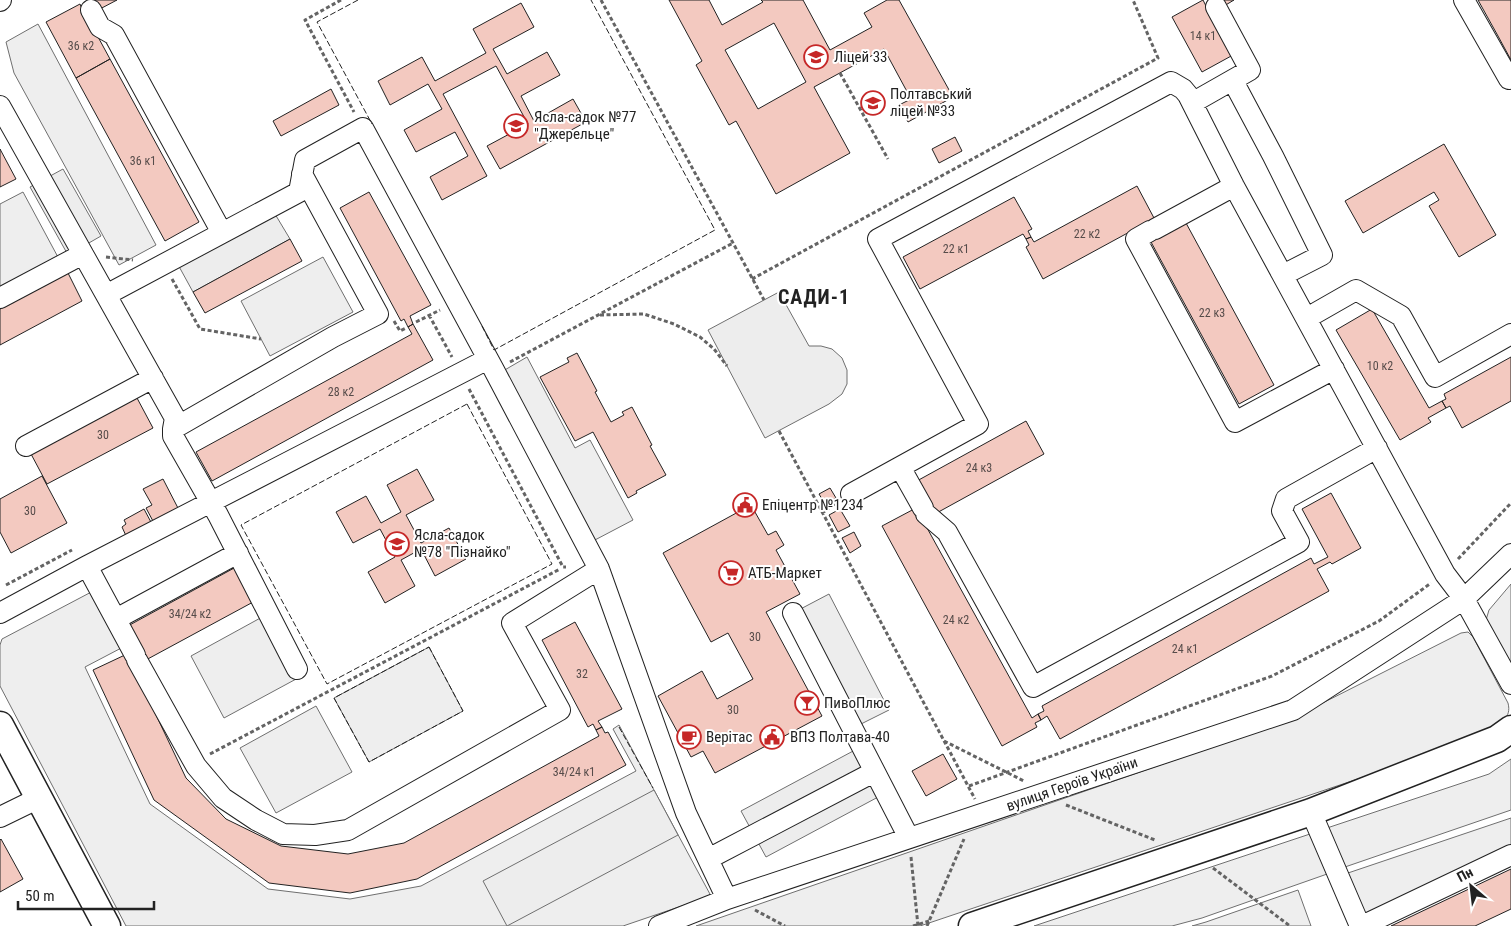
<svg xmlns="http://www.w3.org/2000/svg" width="1511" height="926" font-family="'Roboto Condensed',sans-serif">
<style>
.green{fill:#eee;stroke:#6f6f6f}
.parking{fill:#ededed;stroke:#6f6f6f}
.building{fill:#f3c9c0;stroke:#222;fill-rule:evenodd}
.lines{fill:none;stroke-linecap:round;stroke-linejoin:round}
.minor-casing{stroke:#222;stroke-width:22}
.major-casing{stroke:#222;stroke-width:29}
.path{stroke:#646464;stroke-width:3;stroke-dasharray:4 2.5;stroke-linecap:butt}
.minor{stroke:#fff;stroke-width:20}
.major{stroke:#fff;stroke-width:26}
.fence{stroke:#222;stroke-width:1;stroke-dasharray:6 2.5;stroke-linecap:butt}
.labels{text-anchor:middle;stroke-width:4;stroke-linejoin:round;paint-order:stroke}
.number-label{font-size:12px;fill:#564c4a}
.poi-label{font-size:15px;fill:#222;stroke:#fff;text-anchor:start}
.street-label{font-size:15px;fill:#222;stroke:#fff}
.district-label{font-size:20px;font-weight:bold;letter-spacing:1px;fill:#222;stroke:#fff}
</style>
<rect width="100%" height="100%" fill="#fff"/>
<path class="green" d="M 38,24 L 156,245 L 119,265 L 14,73 L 6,42 Z
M 23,192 L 59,259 L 0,290 L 0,204 Z
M 323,257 L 353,312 L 270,356 L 241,301 Z
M 527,357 L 575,448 L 590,440 L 633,520 L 593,541 L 503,371 Z
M 1511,584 L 1511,663 L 1486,620 L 1489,610 Z
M 97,589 L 127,645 L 85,667 L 150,804 L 268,889 L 350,899 L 421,886 L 636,771 L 613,729 L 619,725 L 711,896 L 623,926 L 126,926 L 0,686 L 0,645 L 2,639 Z
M 264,616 L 298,678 L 224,718 L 191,656 Z
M 1468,632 L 1473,637 L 1508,703 C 1510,711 1508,715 1504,721 L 1462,744 L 920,926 L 696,926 L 1287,721 L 1461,633 Z
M 429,647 L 463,711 L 369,762 L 334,698 Z
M 316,706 L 352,772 L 276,813 L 240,748 Z
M 1511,759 L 1511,810 L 1342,868 L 1327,828 L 1489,774 Z
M 1511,818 L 1511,852 L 1366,920 L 1345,874 Z
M 1313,833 L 1330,873 L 1202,918 L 1172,926 L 1034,926 Z
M 1298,890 L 1311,926 L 1192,926 L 1206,922 Z"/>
<path class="parking" d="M 63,169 L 101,236 L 68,255 L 30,187 Z
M 272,209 L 290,239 L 193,292 L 176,261 Z
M 779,292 L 809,346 L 821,346 L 832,349 L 842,358 L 847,370 L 847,384 L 842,394 L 829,404 L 765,438 L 708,330 Z
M 829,594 L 889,710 L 851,729 L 791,614 Z
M 855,750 L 880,796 L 766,857 L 741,811 Z
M 654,790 L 678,835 L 507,926 L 483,881 Z"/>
<path class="building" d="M 92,0 L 117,0 L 98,10 L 85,13 L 110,59 L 76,78 L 46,22 L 80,4 L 82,9 L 93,2 Z
M 669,0 L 709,0 L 722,25 L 763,2 L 761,0 L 803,0 L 830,50 L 872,27 L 864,13 L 887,0 L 899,0 L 953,97 L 908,122 L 899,105 L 911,99 L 884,49 L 814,87 L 850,153 L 776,194 L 736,121 L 729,125 L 696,65 L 702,61 ZM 774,23 L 806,82 L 758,109 L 725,50 Z
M 1203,0 L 1206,6 L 1213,2 L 1233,55 L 1202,72 L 1172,17 Z
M 1216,0 L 1234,0 L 1224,6 Z
M 1478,0 L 1511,0 L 1511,60 L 1498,36 Z
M 521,3 L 534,27 L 493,49 L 507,74 L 547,52 L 560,75 L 521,96 L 534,121 L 573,99 L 586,122 L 500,169 L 487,146 L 528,124 L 496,66 L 443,94 L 487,176 L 442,200 L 430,177 L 468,156 L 455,132 L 416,152 L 404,130 L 442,109 L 428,84 L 390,105 L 378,81 L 422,57 L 435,81 L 486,53 L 473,29 Z
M 110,59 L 199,222 L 165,241 L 76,78 Z
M 331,89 L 339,105 L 281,136 L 273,121 Z
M 955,137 L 962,151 L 939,163 L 932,149 Z
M 1444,144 L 1496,235 L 1459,257 L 1429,206 L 1439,200 L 1434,192 L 1363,233 L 1345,201 Z
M 0,149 L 16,179 L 0,187 Z
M 1137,186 L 1154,218 L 1150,231 L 1146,223 L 1043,279 L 1026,247 L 1029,245 L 1026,239 L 1031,237 L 1034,242 Z
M 369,192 L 431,305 L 410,316 L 413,324 L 408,327 L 404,319 L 401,321 L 340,208 Z
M 1014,197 L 1032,229 L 1028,231 L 1031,237 L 1026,239 L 1023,234 L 920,289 L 903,257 Z
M 1186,223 L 1274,385 L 1239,404 L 1151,242 L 1155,240 L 1150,231 Z
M 290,239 L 302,261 L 205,313 L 193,292 Z
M 68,273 L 82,301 L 0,345 L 0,309 Z
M 1372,309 L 1429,408 L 1442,401 L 1446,408 L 1428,418 L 1431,422 L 1400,440 L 1336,330 Z
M 413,324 L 433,360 L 212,481 L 196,452 L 412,334 L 408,327 Z
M 577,353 L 597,391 L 595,392 L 611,422 L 624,415 L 622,412 L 632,407 L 652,445 L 650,446 L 666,475 L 636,491 L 637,493 L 628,498 L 593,432 L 575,441 L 540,377 L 569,362 L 567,358 Z
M 1511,357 L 1511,401 L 1462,428 L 1450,406 L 1446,408 L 1442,401 L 1446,399 L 1444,394 Z
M 137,398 L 153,428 L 47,484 L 31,454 Z
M 1026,421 L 1044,454 L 933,515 L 915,482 Z
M 417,469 L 434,500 L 406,515 L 421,543 L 449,528 L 466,559 L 435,576 L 421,549 L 401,560 L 415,586 L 385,603 L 368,572 L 395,557 L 380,529 L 353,543 L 336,512 L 366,496 L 381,523 L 401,512 L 387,485 Z
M 42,476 L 67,523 L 11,553 L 0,532 L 0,499 Z
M 163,479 L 179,510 L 154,523 L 146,508 L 152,505 L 143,489 Z
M 830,488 L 836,498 L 825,504 L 819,494 Z
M 1331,493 L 1361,548 L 1332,564 L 1330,562 L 1317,569 L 1329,591 L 1060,739 L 1047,716 L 1041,720 L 1038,714 L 1044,711 L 1042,706 L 1311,558 L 1314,564 L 1328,557 L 1302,509 Z
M 751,505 L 768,535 L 776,531 L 784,545 L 776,550 L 800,594 L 766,612 L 822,716 L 715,773 L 703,751 L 691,757 L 658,696 L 702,671 L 717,699 L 753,679 L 728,633 L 711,642 L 663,553 Z
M 916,508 L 1032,718 L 1038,714 L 1041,720 L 1035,723 L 1037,727 L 1002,746 L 882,526 Z
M 144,509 L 152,524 L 127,538 L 122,527 L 126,524 L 124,520 Z
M 840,509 L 850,526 L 838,532 L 829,515 Z
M 854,532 L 861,546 L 850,553 L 842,538 Z
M 236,567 L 255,601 L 144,661 L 126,627 Z
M 575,622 L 622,709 L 598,721 L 602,727 L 596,730 L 593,724 L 588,727 L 542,640 Z
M 127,654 L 186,778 L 226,819 L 281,846 L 348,854 L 404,843 L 599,736 L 596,730 L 602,727 L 605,733 L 608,732 L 626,765 L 417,879 L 350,893 L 269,883 L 154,800 L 93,670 Z
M 943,754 L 957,779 L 926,796 L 912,771 Z
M 1,839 L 23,879 L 0,892 L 0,840 Z
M 1511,869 L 1511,909 L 1475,926 L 1391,926 Z"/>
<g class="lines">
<g class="minor-casing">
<path id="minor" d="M 1464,0 L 1509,79 L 1511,78
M 0,1 L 1,0
M 91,10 L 100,27 L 114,35 L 222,233
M 1233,81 L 1273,156 L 1322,255 L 1283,275
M 1192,103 L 1250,70 L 1216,7
M 0,106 L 175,418 L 173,429 L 173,436 L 218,515 L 297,669
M 1155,229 L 1234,186
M 1150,231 L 1136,239 L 1235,422 L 1334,369
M 106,295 L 299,192 L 305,160 L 363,128 L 494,370 L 599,569 L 686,813 L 727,899
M 0,298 L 83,254
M 1307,318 L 1356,290 L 1401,316 L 1435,377 L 1511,334
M 173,429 L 333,337 L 378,314 L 302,174
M 26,446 L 153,378
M 900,467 L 923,508
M 851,494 L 978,424 L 878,239 L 1171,82 L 1183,89 L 1188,95 L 1234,186 L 1445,574 L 1464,599 L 1511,684
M 926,514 L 947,532 L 1033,687 L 1299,542 L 1282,511 L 1286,499 L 1377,448
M 87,566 L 135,655
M 0,613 L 87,566 L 488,359
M 793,613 L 909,838
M 116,619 L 238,553
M 137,660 L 196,766 L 223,798 L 256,820 L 283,834 L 315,835 L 348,830 L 560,710 L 512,623 L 599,569
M 1311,812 L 1360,926
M 0,817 L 39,798
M 708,859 L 874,772
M 659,926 L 727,899 L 1293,710 L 1464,599 L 1511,554
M 1362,926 L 1511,855"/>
</g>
<g class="major-casing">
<path id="major" d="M 0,725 L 107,926
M 972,926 L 1311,812 L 1497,739 L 1511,729"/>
</g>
<path class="path" d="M 341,0 L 305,20 L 354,112
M 601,0 L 764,300
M 840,73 L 888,159
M 106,257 L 133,260
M 172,279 L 200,329 L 261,339
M 752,279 L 1158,58 L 1133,0
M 429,315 L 452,357
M 600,315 L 644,314 L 674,324 L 700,337 L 714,349 L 727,366
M 394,321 L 400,331 L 406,328
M 416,322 L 440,310
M 510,362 L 733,243
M 469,389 L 563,567 L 566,567
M 779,431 L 975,799
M 822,513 L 836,503
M 1458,559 L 1511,503
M 6,585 L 72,550
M 944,741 L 1024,781
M 210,754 L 560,569
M 969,786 L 1272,676 L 1379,621 L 1431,583
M 1066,805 L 1155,840
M 911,857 L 918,926
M 1213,868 L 1290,926
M 755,910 L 785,926
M 913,926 L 929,921
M 927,926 L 964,839"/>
<use href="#minor" class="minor"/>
<use href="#major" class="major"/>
<path class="fence" d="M 358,0 L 317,22 L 372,124
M 482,326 L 494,350 L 715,230 L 591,0
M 467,404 L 552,564 L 327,684 L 241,525 Z
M 429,647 L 463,711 L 369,762 L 334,698 Z
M 619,727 L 653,788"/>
</g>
<defs>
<g id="school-ring" transform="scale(1.25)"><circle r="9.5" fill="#fff" stroke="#c62828" stroke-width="1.5"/><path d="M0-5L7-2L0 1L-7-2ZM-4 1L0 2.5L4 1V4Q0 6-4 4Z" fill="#c62828"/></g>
<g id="civic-ring" transform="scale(1.25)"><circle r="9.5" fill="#fff" stroke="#c62828" stroke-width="1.5"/><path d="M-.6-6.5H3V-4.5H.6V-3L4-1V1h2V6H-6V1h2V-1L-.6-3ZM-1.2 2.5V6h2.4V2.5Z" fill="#c62828"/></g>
<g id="supermarket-ring" transform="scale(1.25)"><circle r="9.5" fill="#fff" stroke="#c62828" stroke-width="1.5"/><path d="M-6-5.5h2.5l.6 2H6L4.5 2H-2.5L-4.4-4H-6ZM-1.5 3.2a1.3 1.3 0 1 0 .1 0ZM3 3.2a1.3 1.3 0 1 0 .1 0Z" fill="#c62828"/></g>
<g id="bar-ring" transform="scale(1.25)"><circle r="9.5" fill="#fff" stroke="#c62828" stroke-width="1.5"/><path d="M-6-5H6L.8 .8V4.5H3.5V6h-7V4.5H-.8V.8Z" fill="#c62828"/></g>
<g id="cafe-ring" transform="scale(1.25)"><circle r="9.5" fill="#fff" stroke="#c62828" stroke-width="1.5"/><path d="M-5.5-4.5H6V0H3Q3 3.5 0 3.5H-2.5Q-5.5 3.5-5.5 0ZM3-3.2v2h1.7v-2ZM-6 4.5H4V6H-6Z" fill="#c62828"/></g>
</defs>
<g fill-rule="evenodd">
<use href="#school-ring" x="816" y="57"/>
<use href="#school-ring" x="873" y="103"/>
<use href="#school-ring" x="516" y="126"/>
<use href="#civic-ring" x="745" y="505"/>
<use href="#school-ring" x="397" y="544"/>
<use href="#supermarket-ring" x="731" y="573"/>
<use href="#bar-ring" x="807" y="703"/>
<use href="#cafe-ring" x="689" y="737"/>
<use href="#civic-ring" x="772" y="737"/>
</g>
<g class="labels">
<g class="number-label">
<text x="1203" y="40">14 к1</text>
<text x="81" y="50">36 к2</text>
<text x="143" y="165">36 к1</text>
<text x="1087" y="238">22 к2</text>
<text x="956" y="253">22 к1</text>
<text x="1212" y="317">22 к3</text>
<text x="1380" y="370">10 к2</text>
<text x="341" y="396">28 к2</text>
<text x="103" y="439">30</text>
<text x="979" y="472">24 к3</text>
<text x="30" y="515">30</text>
<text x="190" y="618">34/24 к2</text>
<text x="956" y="624">24 к2</text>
<text x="755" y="641">30</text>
<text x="1185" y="653">24 к1</text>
<text x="582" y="678">32</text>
<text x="733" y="714">30</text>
<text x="574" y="776">34/24 к1</text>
</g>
<g class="poi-label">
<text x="834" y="62">Ліцей 33</text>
<text x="890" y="99">Полтавський<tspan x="890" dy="17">ліцей №33</tspan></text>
<text x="534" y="122">Ясла-садок №77<tspan x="534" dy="17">"Джерельце"</tspan></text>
<text x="762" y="510">Епіцентр №1234</text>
<text x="414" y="540">Ясла-садок<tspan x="414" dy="17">№78 "Пізнайко"</tspan></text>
<text x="748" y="578">АТБ-Маркет</text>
<text x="824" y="708">ПивоПлюс</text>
<text x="706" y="742">Верітас</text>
<text x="790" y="742">ВПЗ Полтава-40</text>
</g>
<g class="street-label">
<text transform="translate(1072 784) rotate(-19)" y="5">вулиця Героїв України</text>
</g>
<g class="district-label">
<text x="814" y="304">САДИ-1</text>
</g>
</g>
<g transform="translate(1471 886) rotate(332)" stroke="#ffffff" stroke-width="4" paint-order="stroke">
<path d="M0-4L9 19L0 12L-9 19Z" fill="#222222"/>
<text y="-8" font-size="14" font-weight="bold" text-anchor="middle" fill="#222222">Пн</text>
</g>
<path d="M18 901v8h136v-8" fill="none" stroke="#222222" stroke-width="2.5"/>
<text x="25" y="901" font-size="15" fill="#222222" stroke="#ffffff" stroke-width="4" paint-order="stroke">50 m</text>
</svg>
